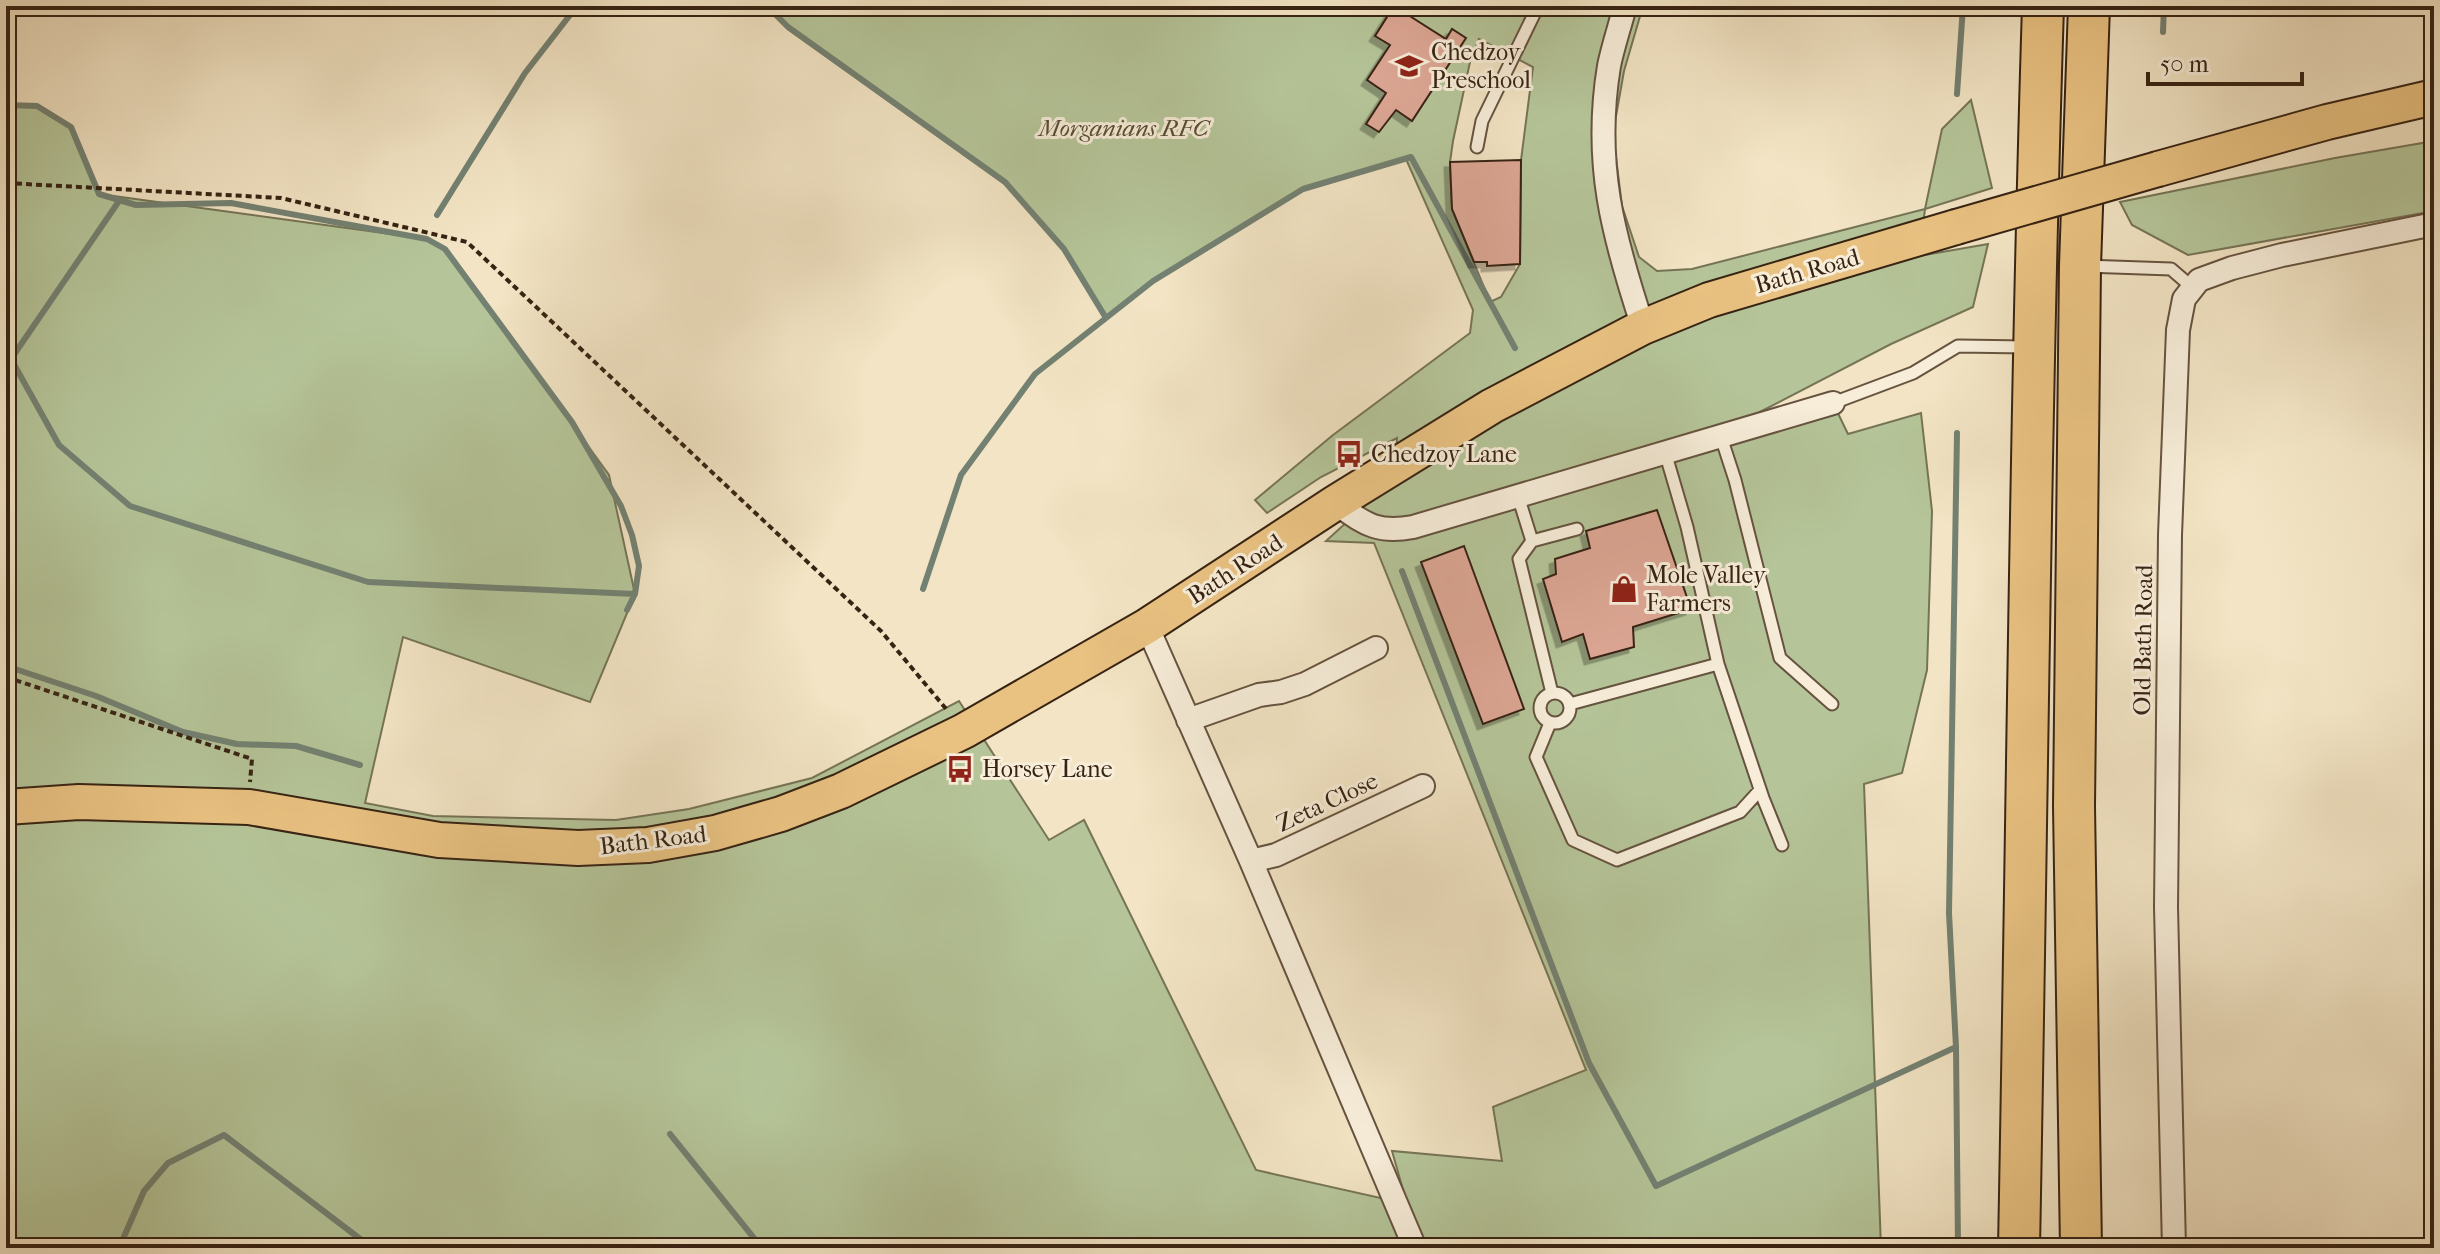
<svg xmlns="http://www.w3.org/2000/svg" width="2440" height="1254" font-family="'IM FELL French Canon',serif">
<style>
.green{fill:#b5c599;stroke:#767456;stroke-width:2;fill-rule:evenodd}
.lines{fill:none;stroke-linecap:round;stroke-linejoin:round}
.stream{stroke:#738172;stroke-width:6}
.building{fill:#dca694;stroke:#372313;stroke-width:2;filter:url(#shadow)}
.service-casing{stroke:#66533f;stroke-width:15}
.minor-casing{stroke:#66533f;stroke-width:26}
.primary-casing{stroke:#372313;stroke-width:38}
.motorway-casing{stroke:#372313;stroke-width:44}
.path{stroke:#372313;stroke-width:4;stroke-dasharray:6 4;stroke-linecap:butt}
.service{stroke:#f7edd9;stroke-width:11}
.minor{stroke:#f7edd9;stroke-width:22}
.primary{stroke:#e9c282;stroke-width:34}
.motorway{stroke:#e9c282;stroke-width:40}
.primary-bridge-casing{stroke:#372313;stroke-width:38;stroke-linecap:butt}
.primary-bridge{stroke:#e9c282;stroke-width:34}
.labels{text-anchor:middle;stroke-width:6;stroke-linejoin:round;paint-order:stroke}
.poi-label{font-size:24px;fill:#372313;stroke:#f7edd9;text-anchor:start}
.park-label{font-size:24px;font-style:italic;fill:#564c34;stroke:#f7edd9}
.street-label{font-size:24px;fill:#372313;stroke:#f7edd9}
</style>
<defs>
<filter id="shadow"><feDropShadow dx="-5.5" dy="5.5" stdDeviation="0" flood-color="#0004"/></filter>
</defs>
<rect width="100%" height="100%" fill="#f2e4c4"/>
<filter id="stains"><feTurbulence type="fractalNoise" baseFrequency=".0025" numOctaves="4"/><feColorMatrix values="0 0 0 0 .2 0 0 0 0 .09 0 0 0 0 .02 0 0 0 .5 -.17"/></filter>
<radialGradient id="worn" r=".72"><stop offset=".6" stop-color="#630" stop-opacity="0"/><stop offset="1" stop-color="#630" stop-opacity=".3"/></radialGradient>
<path class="green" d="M 767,6 L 1643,6 L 1624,71 L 1613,133 L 1622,206 L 1639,257 L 1657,271 L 1692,269 L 1925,209 L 1942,129 L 1971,100 L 1992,188 L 1925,209 L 1919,256 L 1988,244 L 1973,307 L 1891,344 L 1754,415 L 1666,443 L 1833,403 L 1848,434 L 1921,413 L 1932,511 L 1927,670 L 1902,773 L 1864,784 L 1881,1248 L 6,1248 L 6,105 L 37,106 L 71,127 L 99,194 L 427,239 L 445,249 L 609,475 L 635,594 L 590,702 L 403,637 L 365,803 L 433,816 L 616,820 L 689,809 L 812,778 L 959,701 L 1049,840 L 1084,820 L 1256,1170 L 1407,1204 L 1392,1151 L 1502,1161 L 1493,1107 L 1586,1070 L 1374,543 L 1326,541 L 1395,478 L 1397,438 L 1321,477 L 1267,513 L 1255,500 L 1333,435 L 1470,333 L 1473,310 L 1406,159 L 1303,189 L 1153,281 L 1106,318 L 1064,249 L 1005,182 L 788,27 ZM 1479,39 L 1533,67 L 1521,160 L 1520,264 L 1501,297 L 1490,302 L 1452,209 L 1450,162 L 1453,141 L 1470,62 Z
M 2434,141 L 2434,211 L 2188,255 L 2132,225 L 2120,202 L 2335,158 Z"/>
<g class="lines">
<path class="stream" d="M 767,6 L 788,27 L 1005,182 L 1064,249 L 1106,318
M 2163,32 L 2164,6
M 1957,94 L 1963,6
M 6,105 L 37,106 L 71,127 L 99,194 L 136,205 L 231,203 L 427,239 L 445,249 L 572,422 L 621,506 L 632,535 L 639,566 L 635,594
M 119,201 L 11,359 L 59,445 L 130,506 L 368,582 L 635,594 L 627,610
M 437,215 L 525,73 L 577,6
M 1957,433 L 1949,913 L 1956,1047 L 1958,1248
M 1402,571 L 1589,1063 L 1656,1186 L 1956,1047
M 923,589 L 961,475 L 1035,374 L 1153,281 L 1303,189 L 1411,157 L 1515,348
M 6,666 L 96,696 L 183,732 L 237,744 L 296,746 L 360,765
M 670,1134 L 762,1248
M 119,1248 L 144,1191 L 168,1163 L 224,1135 L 372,1248"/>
</g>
<path class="building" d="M 1394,6 L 1446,39 L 1452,29 L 1466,38 L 1412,121 L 1396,110 L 1379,132 L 1366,124 L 1386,93 L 1367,80 L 1390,45 L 1375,36 Z
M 1521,160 L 1520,264 L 1487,266 L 1487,262 L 1474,262 L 1452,209 L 1450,162 Z
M 1657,510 L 1691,609 L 1633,627 L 1634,647 L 1590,659 L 1583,634 L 1562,642 L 1543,579 L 1556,574 L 1555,559 L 1590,548 L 1586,531 Z
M 1464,546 L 1524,709 L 1483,724 L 1421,562 Z"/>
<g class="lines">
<g class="service-casing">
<path id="service" d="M 1477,147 L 1482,121 L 1538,6
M 2085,266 L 2171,269 L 2193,288
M 1833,403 L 1913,373 L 1958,346 L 2027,347
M 1721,437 L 1735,480 L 1780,658 L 1832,704
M 1518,496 L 1532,541 L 1577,529
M 1532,541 L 1519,559 L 1552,693
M 1718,664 L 1763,798 L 1782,845
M1540 708a15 15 0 1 1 30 0a15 15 0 1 1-30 0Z
M 1570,704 L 1718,664 L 1687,527 L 1665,452
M 1550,723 L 1536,757 L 1573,840 L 1617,860 L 1740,812 L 1760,790"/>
</g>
<g class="minor-casing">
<path id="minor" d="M 1625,6 C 1620,26 1613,46 1609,66 C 1593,163 1613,236 1643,327
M 1335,503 C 1364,523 1376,534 1413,527 L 1833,403
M 1147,626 L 1251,861 L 1415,1248
M 1188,720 L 1259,695 L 1281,692 L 1305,684 L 1376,648
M 1251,861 L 1276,855 L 1423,786
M 2174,1248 L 2166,907 L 2170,535 L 2178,330 L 2184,299 L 2199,280 L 2232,268 L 2282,255 L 2434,224"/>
</g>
<g class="primary-casing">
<path id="primary" d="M 2158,169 L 2327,122 L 2434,97
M 6,807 L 79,802 L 249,807 L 439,840 L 578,848 L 648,845 L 715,833 L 781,814 L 841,791 L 964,731 L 1147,626 L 1335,503 L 1492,406 L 1643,327 L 1709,300 L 1956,227"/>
</g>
<g class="motorway-casing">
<path id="motorway" d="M 2019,1248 C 2027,834 2030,420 2043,6
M 2081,1248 L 2074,806 L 2080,266 L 2089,6"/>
</g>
<path class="path" d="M 6,183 L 281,198 L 467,242 L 881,631 L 947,710
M 6,677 L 252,759 L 250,782"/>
<use href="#service" class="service"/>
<use href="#minor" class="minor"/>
<use href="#primary" class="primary"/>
<use href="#motorway" class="motorway"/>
<g class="primary-bridge-casing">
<path id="primary-bridge" d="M 1956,227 L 2158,169"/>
</g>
<use href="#primary-bridge" class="primary-bridge"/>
</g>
<defs>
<g id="school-bare" transform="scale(2.16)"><path d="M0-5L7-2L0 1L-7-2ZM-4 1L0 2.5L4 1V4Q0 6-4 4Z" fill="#8f2418" stroke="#f7edd9" stroke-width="2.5" paint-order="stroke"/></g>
<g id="bus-bare" transform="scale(2.16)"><path d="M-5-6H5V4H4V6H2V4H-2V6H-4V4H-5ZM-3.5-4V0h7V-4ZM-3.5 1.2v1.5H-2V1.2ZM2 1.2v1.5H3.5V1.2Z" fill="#8f2418" stroke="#f7edd9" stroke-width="2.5" paint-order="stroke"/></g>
<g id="shop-bare" transform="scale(2.16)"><path d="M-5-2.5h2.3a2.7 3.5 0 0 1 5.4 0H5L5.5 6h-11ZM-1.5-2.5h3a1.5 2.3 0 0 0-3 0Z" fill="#8f2418" stroke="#f7edd9" stroke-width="2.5" paint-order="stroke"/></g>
</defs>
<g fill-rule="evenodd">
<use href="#school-bare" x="1409" y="66"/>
<use href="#bus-bare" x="1349" y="454"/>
<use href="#shop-bare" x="1624" y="589"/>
<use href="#bus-bare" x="960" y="769"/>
</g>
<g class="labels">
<g class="poi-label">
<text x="1431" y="60">Chedzoy<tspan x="1431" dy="28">Preschool</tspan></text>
<text x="1371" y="462">Chedzoy Lane</text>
<text x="1646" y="583">Mole Valley<tspan x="1646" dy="28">Farmers</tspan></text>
<text x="982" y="777">Horsey Lane</text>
</g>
<g class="park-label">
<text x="1124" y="136">Morganians RFC</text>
</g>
<g class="street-label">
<text transform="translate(1807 271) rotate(-16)" y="8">Bath Road</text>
<text transform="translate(1235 569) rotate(-33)" y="8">Bath Road</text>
<text transform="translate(2143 640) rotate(-89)" y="8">Old Bath Road</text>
<text transform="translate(1327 802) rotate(-25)" y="8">Zeta Close</text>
<text transform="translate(653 840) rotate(-7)" y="8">Bath Road</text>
</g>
</g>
<rect width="2440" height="1254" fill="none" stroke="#f2e4c4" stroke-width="32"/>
<rect x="8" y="8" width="2424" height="1238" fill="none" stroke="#372313" stroke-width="4"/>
<rect x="16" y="16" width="2408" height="1222" fill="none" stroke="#372313" stroke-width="2"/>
<path d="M2148 72v12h154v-12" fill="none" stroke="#372313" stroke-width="4"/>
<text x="2160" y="72" font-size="24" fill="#372313" stroke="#f7edd9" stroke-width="6" paint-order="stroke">50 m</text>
<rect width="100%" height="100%" filter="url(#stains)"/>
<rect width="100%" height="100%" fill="url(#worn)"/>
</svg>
